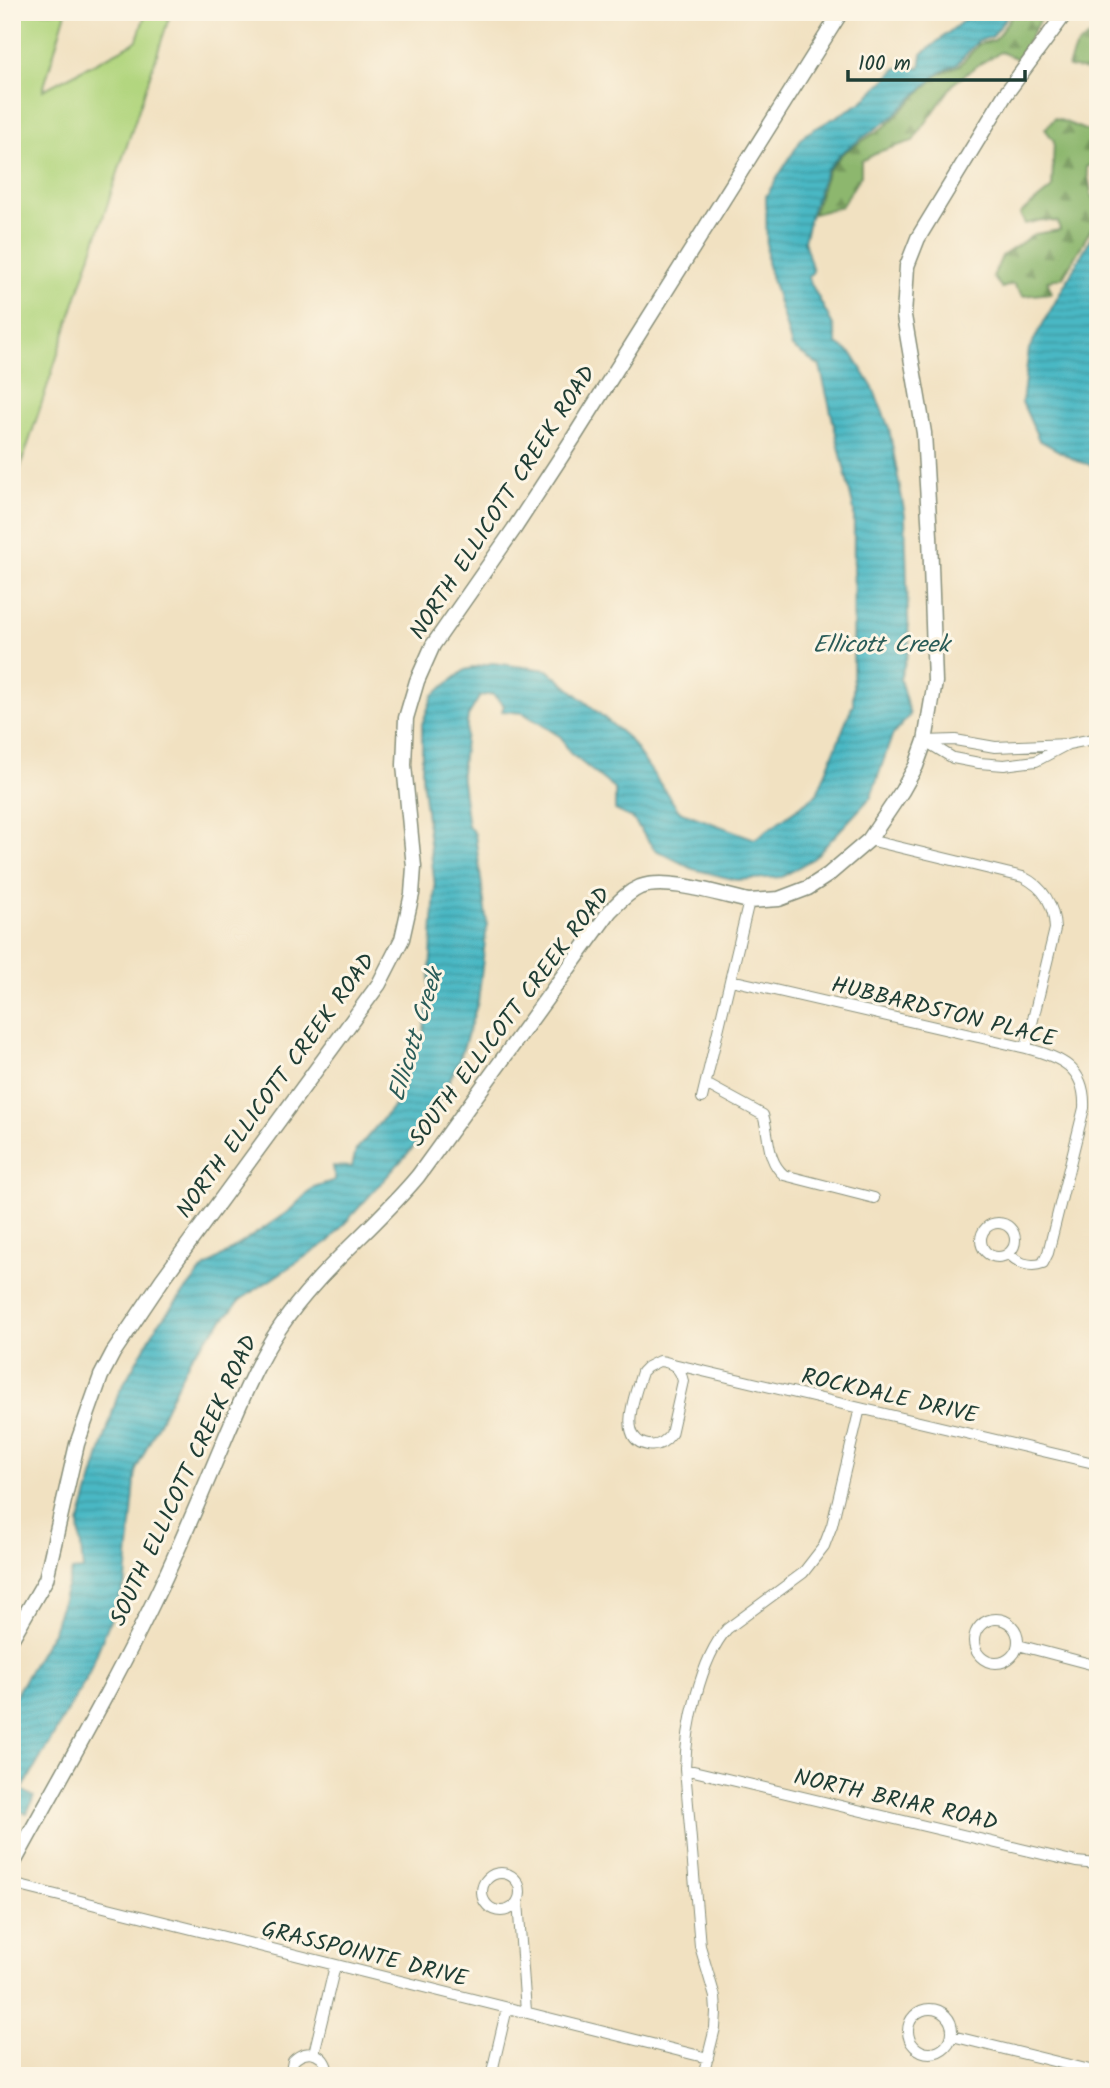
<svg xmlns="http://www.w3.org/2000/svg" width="1110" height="2088" font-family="Kalam,sans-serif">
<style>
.grass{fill:#b2d67f;stroke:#688a5a;stroke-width:2}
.forest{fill:url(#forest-firs);stroke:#567a51;stroke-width:2}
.water{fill:url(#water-rules);stroke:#347a7c;stroke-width:2}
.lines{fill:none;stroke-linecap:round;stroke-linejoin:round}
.street-casing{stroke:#888f7a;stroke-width:12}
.secondary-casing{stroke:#888f7a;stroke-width:17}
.street{stroke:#fff;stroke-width:10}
.secondary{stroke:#fff;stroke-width:14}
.labels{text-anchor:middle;stroke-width:6;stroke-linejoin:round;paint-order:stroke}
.street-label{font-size:23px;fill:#1f3d34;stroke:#fcf5e5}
.water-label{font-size:24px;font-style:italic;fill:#2a5c58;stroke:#fcf5e5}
</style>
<defs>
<pattern id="forest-firs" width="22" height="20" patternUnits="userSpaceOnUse" patternTransform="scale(1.75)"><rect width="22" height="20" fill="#8db76e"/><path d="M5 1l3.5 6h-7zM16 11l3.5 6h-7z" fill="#73965b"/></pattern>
<pattern id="water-rules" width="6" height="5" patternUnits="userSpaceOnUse" patternTransform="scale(1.75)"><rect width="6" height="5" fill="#4ab8c4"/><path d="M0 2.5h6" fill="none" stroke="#3d97a0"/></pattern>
</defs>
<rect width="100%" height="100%" fill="#fcf5e5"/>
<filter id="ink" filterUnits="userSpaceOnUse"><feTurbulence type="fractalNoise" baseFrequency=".0143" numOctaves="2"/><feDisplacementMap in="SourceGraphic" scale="14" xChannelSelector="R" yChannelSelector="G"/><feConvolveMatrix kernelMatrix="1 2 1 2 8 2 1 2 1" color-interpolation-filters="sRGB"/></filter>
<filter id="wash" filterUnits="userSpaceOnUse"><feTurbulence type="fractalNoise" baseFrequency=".00686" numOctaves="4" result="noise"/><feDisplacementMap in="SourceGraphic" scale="28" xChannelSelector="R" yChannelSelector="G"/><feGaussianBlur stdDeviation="1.57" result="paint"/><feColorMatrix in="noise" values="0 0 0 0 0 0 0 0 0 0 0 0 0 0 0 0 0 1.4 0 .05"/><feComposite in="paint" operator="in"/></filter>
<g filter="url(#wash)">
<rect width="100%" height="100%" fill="#f1e1c1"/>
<path class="grass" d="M 19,12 L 66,12 L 43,90 L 132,44 L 137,40 L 146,12 L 171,12 L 12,493 L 12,38 Z"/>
<path class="forest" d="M 1014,12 L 1044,12 L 1018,59 L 1001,52 L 978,65 L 954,83 L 913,141 L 881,151 L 861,161 L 861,175 L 841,207 L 813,214 L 828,170 L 842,154 L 887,125 L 938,75 L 960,65 L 979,44 L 995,40 Z
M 1098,29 L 1098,52 L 1086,70 L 1068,67 L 1075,48 Z
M 1055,118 L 1085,130 L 1098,130 L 1098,161 L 1086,167 L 1092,197 L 1098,198 L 1098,215 L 1094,224 L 1063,277 L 1047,281 L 1052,293 L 1023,296 L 1013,284 L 1002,288 L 993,277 L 1002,256 L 1035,234 L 1060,230 L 1058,222 L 1042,220 L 1025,224 L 1020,214 L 1052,188 L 1054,141 L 1045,129 Z"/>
<path class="water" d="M 974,12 L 1010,12 L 992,37 L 978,41 L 957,64 L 939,73 L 891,118 L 841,153 L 826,170 L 811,213 L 804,241 L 813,271 L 808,278 L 833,325 L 837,344 L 852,354 L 873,388 L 889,428 L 905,515 L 909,649 L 900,679 L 910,715 L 892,736 L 871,797 L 814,858 L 782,877 L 736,880 L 693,869 L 654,849 L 633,819 L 615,810 L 615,789 L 570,753 L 561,737 L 523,713 L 502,711 L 504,705 L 492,694 L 480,696 L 468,716 L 461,773 L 468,826 L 475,834 L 487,924 L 478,1002 L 459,1061 L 418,1142 L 329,1241 L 240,1300 L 191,1356 L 136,1470 L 126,1581 L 88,1675 L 22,1790 L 34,1797 L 27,1813 L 12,1810 L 12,1701 L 53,1631 L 72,1571 L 83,1570 L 79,1524 L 118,1394 L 158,1324 L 203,1269 L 289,1211 L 314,1187 L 335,1180 L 333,1166 L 352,1167 L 356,1150 L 400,1099 L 414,1044 L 423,1034 L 428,1006 L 435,887 L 422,777 L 422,724 L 433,695 L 465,670 L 492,663 L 548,670 L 629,739 L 679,811 L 755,839 L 817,794 L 853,704 L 854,510 L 820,366 L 792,347 L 767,262 L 766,196 L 804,135 L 862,102 L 897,68 L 920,68 L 922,54 Z
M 1098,225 L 1098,467 L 1077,461 L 1039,440 L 1022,402 L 1029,349 Z"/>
</g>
<g filter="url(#ink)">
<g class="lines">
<g class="street-casing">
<path id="street" d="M 1068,744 L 1036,761 L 1004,765 L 979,763 L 953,758 L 925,741 L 955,740 L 995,747 L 1020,746 L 1068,744 L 1098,738
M 869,840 L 1023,877 C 1045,888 1054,905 1055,929 L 1026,1048
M 731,980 L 1026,1048 C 1060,1057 1086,1067 1084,1108 L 1048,1253 L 1043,1263 C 1031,1268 1016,1263 1009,1253
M 706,1084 L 763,1115 C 770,1136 766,1160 784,1175 L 874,1198
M 702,1098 L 749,901
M981 1240a17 17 0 1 1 34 0a17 17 0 1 1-34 0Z
M 659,1361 C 673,1362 680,1368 683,1381 L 671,1434 C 665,1442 658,1447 648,1445 C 616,1440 636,1392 642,1372 L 647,1367 Z
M 673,1364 L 1098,1464
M974 1641a22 22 0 1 1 44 0a22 22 0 1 1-44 0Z
M 1018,1645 L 1098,1666
M 685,1769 L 1076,1862 L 1098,1864
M482 1892a19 19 0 1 1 38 0a19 19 0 1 1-38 0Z
M 12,1884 L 708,2058
M 518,1901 L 526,2011
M908 2031a22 22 0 1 1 44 0a22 22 0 1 1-44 0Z
M 952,2036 L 1098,2072
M 314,2053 L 335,1966
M 290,2076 L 293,2061 C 308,2046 328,2054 328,2076
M 491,2076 L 507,2008
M 703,2076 L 715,2028 L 716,2012 L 715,1997 L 700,1946 L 685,1769 C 686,1729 700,1659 727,1629 L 803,1573 L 824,1546 L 832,1525 L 860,1408"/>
</g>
<g class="secondary-casing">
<path id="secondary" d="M 12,1638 L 46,1579 L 77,1444 L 101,1376 L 113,1353 L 162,1280 L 379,984 L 402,939 L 412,894 L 414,867 L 404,765 L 406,718 L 417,681 L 433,645 L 514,529 L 574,437 L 841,12
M 12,1866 C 63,1773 117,1680 162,1584 C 186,1533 207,1481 229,1429 C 244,1395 258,1360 279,1329 C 317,1271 374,1229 418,1176 L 610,911 C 619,902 628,892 640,887 C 668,877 720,895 749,901 L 779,899 L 808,888 L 828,875 L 869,840 L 902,791 L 916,766 L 925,741 L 935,682 L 930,536 L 924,433 L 904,316 L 907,266 L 918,238 L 1005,95 L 1066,12"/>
</g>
<use href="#street" class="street"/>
<use href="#secondary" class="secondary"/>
</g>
</g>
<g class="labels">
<g class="street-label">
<text transform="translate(502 502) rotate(-57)" y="8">NORTH ELLICOTT CREEK ROAD</text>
<text transform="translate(944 1011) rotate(14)" y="8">HUBBARDSTON PLACE</text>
<text transform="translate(509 1016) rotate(-53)" y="8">SOUTH ELLICOTT CREEK ROAD</text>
<text transform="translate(275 1085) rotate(-54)" y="8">NORTH ELLICOTT CREEK ROAD</text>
<text transform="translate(890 1395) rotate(13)" y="8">ROCKDALE DRIVE</text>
<text transform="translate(183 1480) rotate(-65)" y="8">SOUTH ELLICOTT CREEK ROAD</text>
<text transform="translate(896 1799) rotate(13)" y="8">NORTH BRIAR ROAD</text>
<text transform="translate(365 1953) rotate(14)" y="8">GRASSPOINTE DRIVE</text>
</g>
<g class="water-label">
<text x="881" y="652">Ellicott Creek</text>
<text transform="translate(415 1035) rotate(-73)" y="8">Ellicott Creek</text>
</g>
</g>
<rect width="1110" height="2088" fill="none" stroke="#fcf5e5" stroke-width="42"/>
<path d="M848 70v10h177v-10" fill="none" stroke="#1f3d34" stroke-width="3.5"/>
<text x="858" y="70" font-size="21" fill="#1f3d34" stroke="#fcf5e5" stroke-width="5" paint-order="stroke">100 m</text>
</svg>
